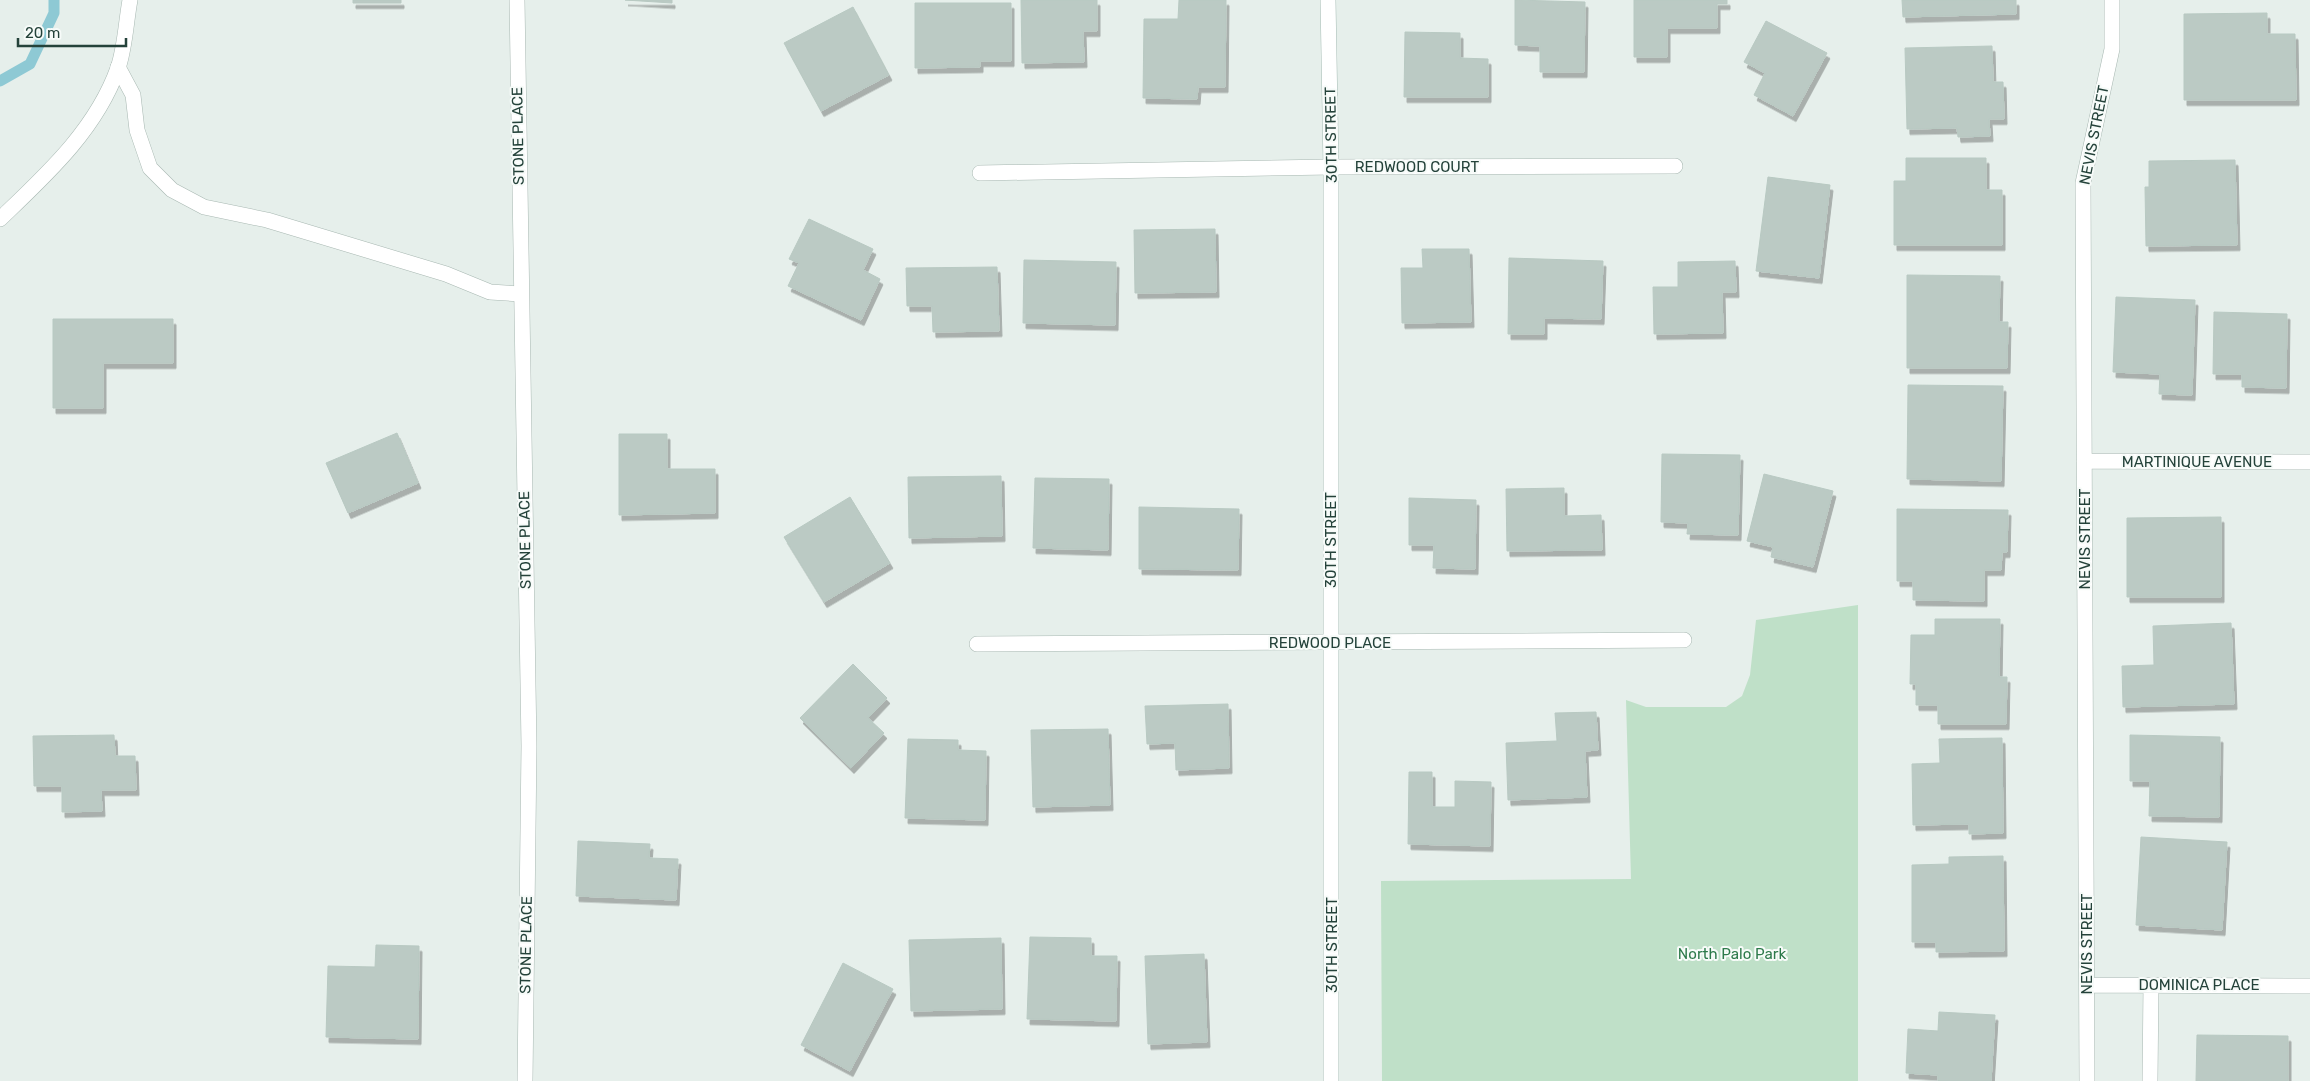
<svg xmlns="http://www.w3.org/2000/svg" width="2310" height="1081" font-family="Rubik,sans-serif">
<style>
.green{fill:#bfe0c8}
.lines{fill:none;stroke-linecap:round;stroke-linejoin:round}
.stream{stroke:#8ec9d4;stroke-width:11}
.building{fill:#bbcac4;stroke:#b8c9c2;filter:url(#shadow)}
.lane-casing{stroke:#a8b8b2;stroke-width:16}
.street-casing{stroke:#a8b8b2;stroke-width:16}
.secondary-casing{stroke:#a4bbb3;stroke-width:16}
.lane{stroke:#fff;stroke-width:15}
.street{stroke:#fff;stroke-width:15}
.secondary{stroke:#fff;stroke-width:15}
.labels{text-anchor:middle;stroke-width:4;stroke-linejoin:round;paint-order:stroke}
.street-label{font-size:15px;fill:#24423a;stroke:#f7fbf9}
.park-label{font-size:15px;fill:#2d7a4b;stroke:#f7fbf9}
</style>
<defs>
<filter id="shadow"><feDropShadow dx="3" dy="5.5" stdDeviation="0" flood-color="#0004"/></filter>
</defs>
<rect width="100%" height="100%" fill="#e6efeb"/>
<path class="green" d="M 1858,605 L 1858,1081 L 1382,1081 L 1381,881 L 1631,879 L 1626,700 L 1646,707 L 1726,707 L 1742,696 L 1750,675 L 1756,620 Z"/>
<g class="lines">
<path class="stream" d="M 0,81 L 30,64 L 54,13 L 54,0"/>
</g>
<path class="building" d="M 353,0 L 401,0 L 401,3 L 353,3 Z
M 625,0 L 672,0 L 672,3 Z
M 1021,0 L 1097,0 L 1097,31 L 1083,31 L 1084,62 L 1022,63 Z
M 1179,0 L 1226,0 L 1225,87 L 1198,87 L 1197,99 L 1143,98 L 1144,19 L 1178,19 Z
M 1515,0 L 1585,2 L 1584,72 L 1540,72 L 1540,46 L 1515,45 Z
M 1634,0 L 1727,0 L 1727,4 L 1717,4 L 1717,28 L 1667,28 L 1667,57 L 1634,57 Z
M 1902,0 L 2016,0 L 2016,14 L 1903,17 Z
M 915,3 L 1011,3 L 1011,61 L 980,61 L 980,67 L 915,68 Z
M 853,7 L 889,75 L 821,111 L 784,43 Z
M 2267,13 L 2267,34 L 2295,34 L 2296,100 L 2184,100 L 2184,14 Z
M 1766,21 L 1827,53 L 1793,116 L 1754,95 L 1765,73 L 1744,62 Z
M 1405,32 L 1460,33 L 1460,58 L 1488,59 L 1488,97 L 1404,97 Z
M 1992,46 L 1993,82 L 2003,82 L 2004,119 L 1989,119 L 1990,136 L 1958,137 L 1957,128 L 1907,129 L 1905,48 Z
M 1906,158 L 1986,158 L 1986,190 L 2002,190 L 2002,245 L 1894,245 L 1894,181 L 1906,181 Z
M 2235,160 L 2237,245 L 2146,246 L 2145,187 L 2149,187 L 2149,161 Z
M 1768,177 L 1830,185 L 1819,278 L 1756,271 Z
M 809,219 L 873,249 L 863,270 L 880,279 L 861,320 L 788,286 L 799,263 L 789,259 Z
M 1215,229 L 1216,292 L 1135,293 L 1134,230 Z
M 1422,249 L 1469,249 L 1471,322 L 1402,323 L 1401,268 L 1423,268 Z
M 1509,258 L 1603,261 L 1601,319 L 1544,318 L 1544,334 L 1508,334 Z
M 1024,260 L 1116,262 L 1115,325 L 1023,323 Z
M 1735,261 L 1736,292 L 1722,292 L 1723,333 L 1654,334 L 1653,287 L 1678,287 L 1678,262 Z
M 997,267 L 999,331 L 933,332 L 932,306 L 907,306 L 906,268 Z
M 1907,275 L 2000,276 L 1999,322 L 2008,322 L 2007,368 L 1907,368 Z
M 2116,297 L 2195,300 L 2192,395 L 2159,394 L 2160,374 L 2113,372 Z
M 2214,312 L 2287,314 L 2286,388 L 2242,387 L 2242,374 L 2213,374 Z
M 53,319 L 173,319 L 173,363 L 103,363 L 103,408 L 53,408 Z
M 1908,385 L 2003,386 L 2001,481 L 1907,479 Z
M 397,433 L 418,483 L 348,513 L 326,463 Z
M 619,434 L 667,434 L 667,469 L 715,469 L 715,513 L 619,515 Z
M 1662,454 L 1740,455 L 1738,535 L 1687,534 L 1688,523 L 1661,522 Z
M 1764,474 L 1833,491 L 1813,567 L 1771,557 L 1773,547 L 1747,541 Z
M 1001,476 L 1002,536 L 909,538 L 908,477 Z
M 1035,478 L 1109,479 L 1108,550 L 1033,548 Z
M 1564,488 L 1564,516 L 1601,515 L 1602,550 L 1507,551 L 1506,489 Z
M 850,497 L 890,563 L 824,602 L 784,537 Z
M 1409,498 L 1476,500 L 1475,569 L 1433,568 L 1434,545 L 1409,545 Z
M 1139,507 L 1239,509 L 1238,570 L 1139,569 Z
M 1897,509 L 2008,510 L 2007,552 L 2002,552 L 2001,570 L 1984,570 L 1984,601 L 1913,600 L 1913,581 L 1897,581 Z
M 2221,517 L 2221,597 L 2127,597 L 2127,518 Z
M 1935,619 L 2000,619 L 1999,677 L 2007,677 L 2006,724 L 1938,724 L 1938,705 L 1916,705 L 1916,684 L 1910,684 L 1911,635 L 1935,635 Z
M 2231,623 L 2234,704 L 2123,707 L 2122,666 L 2154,665 L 2153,626 Z
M 853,664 L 887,698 L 868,718 L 884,733 L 851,768 L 800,718 Z
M 1228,704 L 1229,768 L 1176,770 L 1175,743 L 1147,744 L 1145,706 Z
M 1596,712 L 1598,750 L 1585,751 L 1587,797 L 1508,800 L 1506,743 L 1557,741 L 1555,713 Z
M 1108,729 L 1110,805 L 1033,807 L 1031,730 Z
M 114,735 L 115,756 L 135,756 L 136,790 L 101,790 L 102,811 L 62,812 L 62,786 L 34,786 L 33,736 Z
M 2130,735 L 2220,737 L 2219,817 L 2149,816 L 2150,781 L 2130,781 Z
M 2002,738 L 2003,833 L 1969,834 L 1969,824 L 1913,825 L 1912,764 L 1940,763 L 1939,739 Z
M 908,739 L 958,740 L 958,750 L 986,751 L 985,820 L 905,818 Z
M 1409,772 L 1432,772 L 1432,807 L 1455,807 L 1455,781 L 1491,782 L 1490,846 L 1408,844 Z
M 2141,837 L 2227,842 L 2222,930 L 2136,925 Z
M 578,841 L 650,844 L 649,858 L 678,859 L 676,900 L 576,896 Z
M 2003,856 L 2004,951 L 1936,952 L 1936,942 L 1912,942 L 1912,865 L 1949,864 L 1949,857 Z
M 1030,937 L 1091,938 L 1091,956 L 1117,956 L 1116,1021 L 1027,1019 Z
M 1001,938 L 1002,1009 L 911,1011 L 909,940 Z
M 376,945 L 419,946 L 418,1039 L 326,1037 L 328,966 L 375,967 Z
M 1204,954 L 1207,1042 L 1148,1044 L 1145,956 Z
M 843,963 L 893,989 L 850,1071 L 801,1045 Z
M 1939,1012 L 1995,1015 L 1991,1081 L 1938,1081 L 1938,1075 L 1906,1073 L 1908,1029 L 1938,1031 Z
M 2197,1035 L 2288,1036 L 2288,1081 L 2196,1081 Z"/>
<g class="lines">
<g class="lane-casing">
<path id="lane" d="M 118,67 L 133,95 L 137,130 L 150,168 L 172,190 L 204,207 L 267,220 L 446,274 L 490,292 L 521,294"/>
</g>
<g class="street-casing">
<path id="street" d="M 517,0 L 529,746 L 525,1081
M 980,173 L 1331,167 L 1675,166
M 0,219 C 46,175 96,130 118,68 C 125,48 126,22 130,0
M 2084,461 L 2310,462
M 977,644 L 1684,640
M 2088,985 L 2310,986
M 2087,1081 L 2083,183 L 2112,49 L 2112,0
M 2150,1081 L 2151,985"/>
</g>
<g class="secondary-casing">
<path id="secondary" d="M 1328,0 L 1331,167 L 1331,1081"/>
</g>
<use href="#lane" class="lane"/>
<use href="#street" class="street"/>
<use href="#secondary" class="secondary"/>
</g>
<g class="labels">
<g class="street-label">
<text transform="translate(1331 135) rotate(-91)" y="5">30TH STREET</text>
<text transform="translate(2094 135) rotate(-79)" y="5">NEVIS STREET</text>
<text transform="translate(518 136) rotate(-91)" y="5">STONE PLACE</text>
<text x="1417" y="172">REDWOOD COURT</text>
<text x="2197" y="467">MARTINIQUE AVENUE</text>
<text transform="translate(2085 539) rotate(-90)" y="5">NEVIS STREET</text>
<text transform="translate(525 540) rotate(-91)" y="5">STONE PLACE</text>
<text transform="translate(1331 540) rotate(-90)" y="5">30TH STREET</text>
<text x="1330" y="648">REDWOOD PLACE</text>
<text transform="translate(2087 944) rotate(-90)" y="5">NEVIS STREET</text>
<text transform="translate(526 945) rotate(-89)" y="5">STONE PLACE</text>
<text transform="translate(1332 945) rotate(-90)" y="5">30TH STREET</text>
<text x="2199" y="990">DOMINICA PLACE</text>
</g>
<g class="park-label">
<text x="1732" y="959">North Palo Park</text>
</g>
</g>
<path d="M18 38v8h108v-8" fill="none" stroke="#24423a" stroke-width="2.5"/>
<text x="25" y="38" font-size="15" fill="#24423a" stroke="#f7fbf9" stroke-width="4" paint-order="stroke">20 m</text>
</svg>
